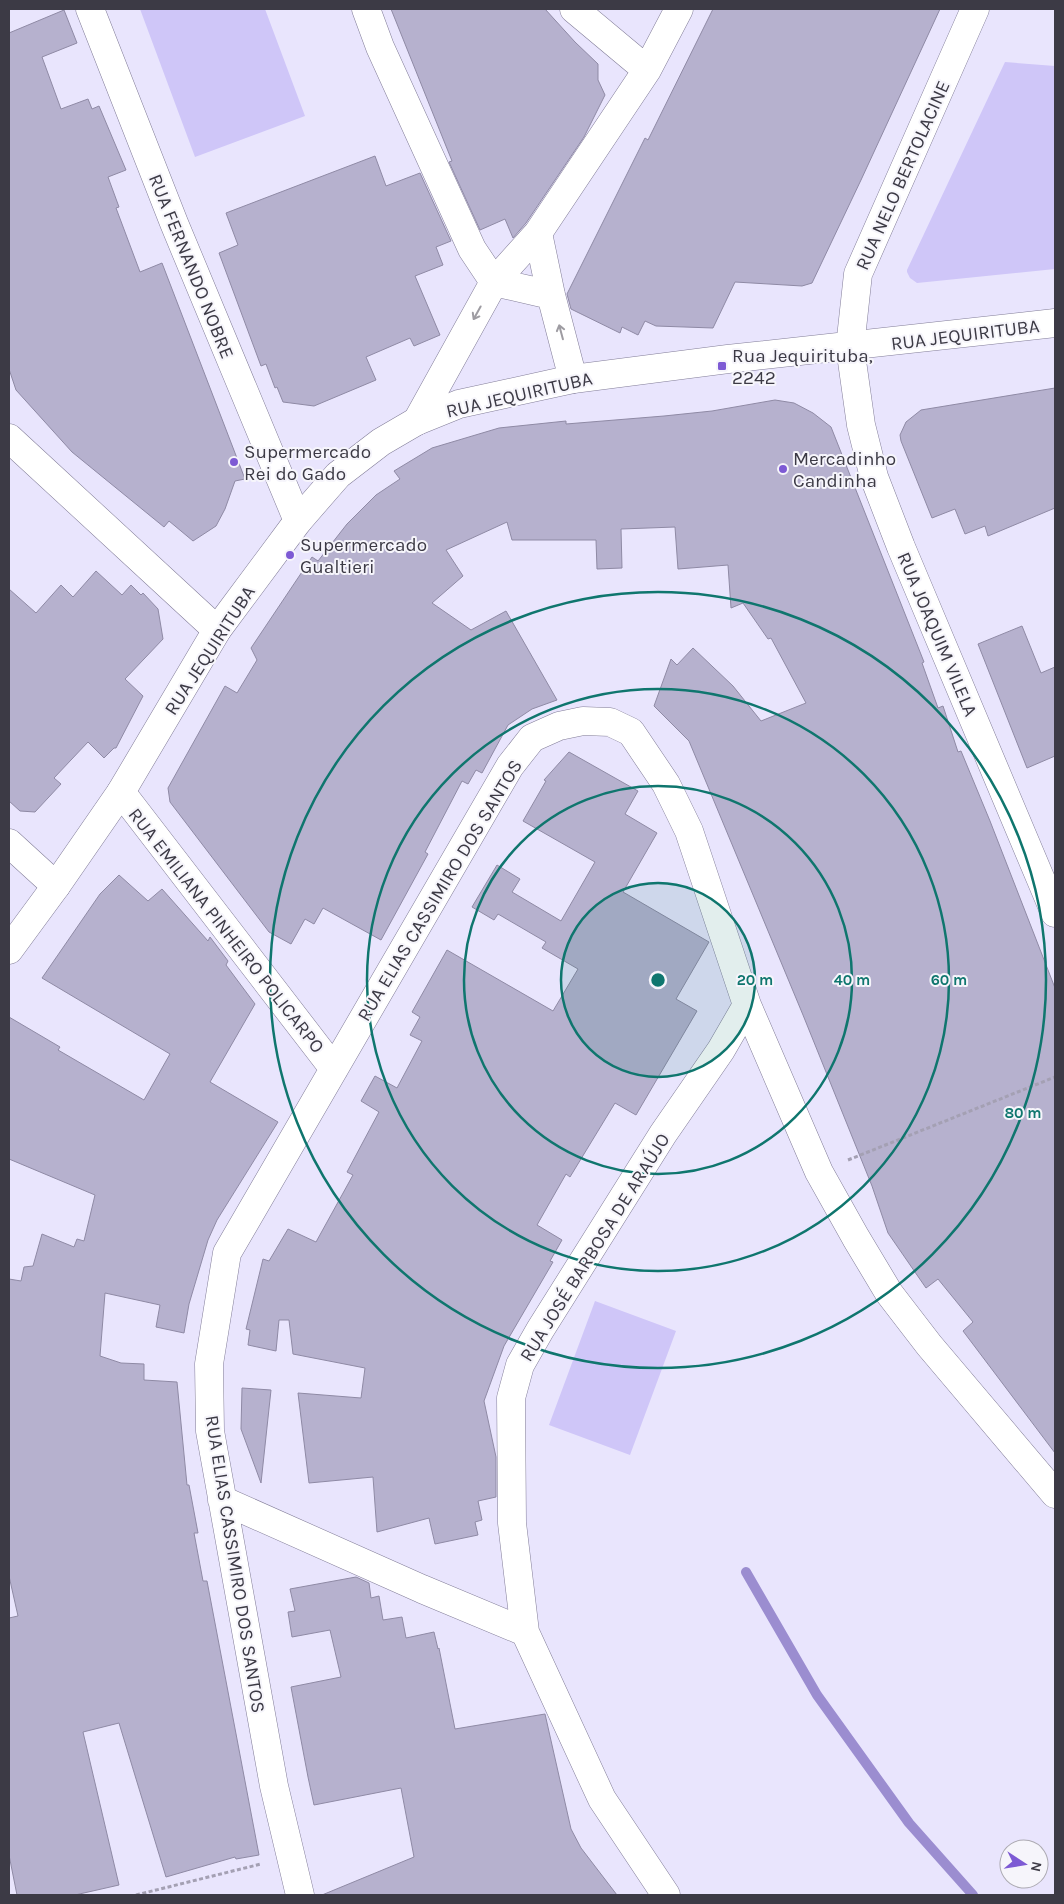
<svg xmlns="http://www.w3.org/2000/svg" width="1064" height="1904" font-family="Karla,sans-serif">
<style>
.green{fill:#cfc6f8}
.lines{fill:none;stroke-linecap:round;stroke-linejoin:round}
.stream{stroke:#9b8dd0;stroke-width:10}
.building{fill:#b6b1ce;stroke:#8f8aa5}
.minor-casing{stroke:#827d98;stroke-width:29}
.secondary-casing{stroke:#827d98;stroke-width:29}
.path{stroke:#a4a0b3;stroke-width:3;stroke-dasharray:4 2.5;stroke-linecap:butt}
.minor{stroke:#fff;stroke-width:28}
.secondary{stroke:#fff;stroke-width:28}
.oneway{stroke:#9e9ca2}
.ring{fill:none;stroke:#0f766e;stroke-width:2.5}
.poi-dot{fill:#7d5ad4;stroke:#f6f5fb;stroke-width:2}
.labels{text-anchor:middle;stroke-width:4;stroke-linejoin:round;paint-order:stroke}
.street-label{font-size:19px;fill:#3c3a45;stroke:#f6f5fb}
.poi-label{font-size:19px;fill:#3c3a45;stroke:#f6f5fb;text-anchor:start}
.centre{fill:#0f766e;stroke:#f6f5fb;stroke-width:2.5}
.ring-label{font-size:15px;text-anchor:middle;font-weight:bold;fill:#0f766e;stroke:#f6f5fb;stroke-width:4;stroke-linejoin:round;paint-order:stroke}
</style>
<rect width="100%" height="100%" fill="#e9e5fd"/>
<path class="green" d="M 140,9 L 265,9 L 305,116 L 195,157 Z
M 1005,62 L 1055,66 L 1055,269 L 917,283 L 910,278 L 907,272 L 907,270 Z
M 595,1301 L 676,1331 L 630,1455 L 549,1425 Z"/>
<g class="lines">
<path class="stream" d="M 746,1572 L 817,1695 L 909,1823 L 973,1895"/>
</g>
<path class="building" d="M 391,9 L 545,9 L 575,42 L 598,64 L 598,80 L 605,95 L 584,137 L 526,223 L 513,238 L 505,219 L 480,230 L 449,162 L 452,161 Z
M 713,9 L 940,9 L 861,180 L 812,283 L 802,286 L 735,282 L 713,328 L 656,326 L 645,321 L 638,335 L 622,327 L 620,333 L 571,309 L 567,294 L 645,138 L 648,140 Z
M 64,10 L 77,43 L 42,57 L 61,109 L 88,99 L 92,109 L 99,106 L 126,170 L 108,177 L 119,207 L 116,208 L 140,272 L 162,263 L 245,479 L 235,481 L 225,509 L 216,526 L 193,541 L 169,521 L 164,527 L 72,452 L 16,390 L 9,369 L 9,33 Z
M 375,156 L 386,186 L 420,173 L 451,241 L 436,247 L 443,265 L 415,276 L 440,335 L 414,346 L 410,338 L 366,357 L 376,380 L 314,406 L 283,402 L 277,387 L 275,388 L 266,364 L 261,366 L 219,253 L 238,245 L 226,213 Z
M 1055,388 L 1055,508 L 988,536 L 985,526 L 965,534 L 955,509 L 932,518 L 901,441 L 900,435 L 906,422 L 921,410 Z
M 775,400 L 794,403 L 813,413 L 831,427 L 924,662 L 922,663 L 938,708 L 943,706 L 958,752 L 961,751 L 990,821 L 1055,988 L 1055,1453 L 963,1331 L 973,1322 L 938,1279 L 926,1288 L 888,1233 L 872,1186 L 803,1015 L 689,741 L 654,706 L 671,659 L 677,665 L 693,648 L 733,686 L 761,721 L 806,703 L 771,638 L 768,639 L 743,603 L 731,608 L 728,565 L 678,569 L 675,527 L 621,529 L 622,568 L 597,569 L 596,540 L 512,540 L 507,522 L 446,550 L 463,576 L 432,603 L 471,630 L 506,611 L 557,700 L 532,709 L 508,725 L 482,773 L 476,770 L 468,784 L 462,781 L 425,852 L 428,854 L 381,940 L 323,908 L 314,924 L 305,919 L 291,944 L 269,932 L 170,802 L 168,788 L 225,686 L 237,693 L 257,660 L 251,648 L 312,557 L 318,561 L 347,524 L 376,495 L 400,479 L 394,471 L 432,448 L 499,428 L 566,421 L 566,424 L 664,416 L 712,411 Z
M 96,571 L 122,595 L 131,585 L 141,595 L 143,593 L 158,609 L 163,639 L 125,679 L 143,696 L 116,748 L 114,748 L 104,758 L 88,742 L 54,778 L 61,784 L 35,812 L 20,811 L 9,801 L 9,589 L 36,613 L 61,585 L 73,597 Z
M 1022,626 L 1041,673 L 1055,667 L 1055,756 L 1027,768 L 978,644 Z
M 569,752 L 638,791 L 625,814 L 657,833 L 623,892 L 709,942 L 676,999 L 697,1011 L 636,1115 L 615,1103 L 570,1177 L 566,1174 L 537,1225 L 562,1240 L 550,1261 L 553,1262 L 504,1346 L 484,1401 L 496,1457 L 496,1497 L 478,1501 L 482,1520 L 475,1522 L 478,1535 L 435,1544 L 429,1518 L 377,1532 L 373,1477 L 309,1483 L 298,1393 L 361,1398 L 365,1368 L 293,1354 L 289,1320 L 279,1320 L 276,1351 L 248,1345 L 250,1330 L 246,1329 L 263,1259 L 269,1261 L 288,1229 L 316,1242 L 353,1175 L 347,1172 L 379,1112 L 361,1101 L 375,1076 L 397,1088 L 422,1041 L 410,1035 L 420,1017 L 412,1012 L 447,950 L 553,1011 L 578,969 L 542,948 L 546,942 L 498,914 L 494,920 L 472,907 L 497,865 L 520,879 L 512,892 L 561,921 L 595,862 L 523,821 L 546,781 L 544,780 Z
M 119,875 L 148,901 L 162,889 L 208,941 L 210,937 L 228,961 L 226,965 L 255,1004 L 210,1082 L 278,1122 L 217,1220 L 208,1240 L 189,1304 L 184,1333 L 156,1327 L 160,1305 L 105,1293 L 100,1356 L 121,1363 L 144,1364 L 144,1380 L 177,1382 L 187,1485 L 189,1485 L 198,1533 L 194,1533 L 203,1581 L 207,1581 L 259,1855 L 236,1859 L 235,1857 L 166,1877 L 119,1723 L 83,1732 L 119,1885 L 75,1895 L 17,1895 L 9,1855 L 9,1618 L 18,1616 L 9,1576 L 9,1279 L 21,1281 L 24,1267 L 33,1266 L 42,1234 L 74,1247 L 77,1239 L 84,1241 L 95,1195 L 9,1159 L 9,1017 L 60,1047 L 58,1050 L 144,1100 L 170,1054 L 42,978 L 100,894 Z
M 242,1388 L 271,1390 L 261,1483 L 241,1429 Z
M 356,1577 L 369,1583 L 371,1598 L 379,1596 L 383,1620 L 402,1617 L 406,1638 L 434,1632 L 438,1649 L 439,1648 L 455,1729 L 545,1714 L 571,1829 L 581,1848 L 617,1895 L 322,1895 L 414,1857 L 401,1788 L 314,1805 L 308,1777 L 291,1687 L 341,1677 L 330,1630 L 292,1637 L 288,1612 L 295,1611 L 290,1589 Z"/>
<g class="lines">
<g class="minor-casing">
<path id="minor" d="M 90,9 L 174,223 L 298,521
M 366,9 L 380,47 L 472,249 L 494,282 L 551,295
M 574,9 L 647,70
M 975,9 L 858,274 L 850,347 L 861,425 L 874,477 L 901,547 L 1055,913
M 538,233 L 551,295 L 573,379
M 417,421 L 494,282 L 538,233 L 647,70 L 679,9
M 9,438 L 217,630
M 121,792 L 334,1069
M 9,843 L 56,886
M 222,1500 L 422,1589 L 525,1632
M 300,1895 L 274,1786 L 210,1431 L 209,1364 L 227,1253 L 510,766 L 532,738 L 559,726 L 583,721 L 610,722 L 631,732 L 666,784 L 689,831 L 747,1005 L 819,1172 L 856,1238 L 889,1293 L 929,1345 L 1055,1494
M 666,1895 L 602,1799 L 525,1632 L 512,1523 L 511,1398 L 520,1365 L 540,1330 L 663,1134 L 721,1050 L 747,1005"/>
</g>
<g class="secondary-casing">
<path id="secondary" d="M 9,950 L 56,886 L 121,792 L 217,630 L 298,521 L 338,475 L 381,442 L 417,421 L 459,404 L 573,379 L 728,359 L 1055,323"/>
</g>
<path class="path" d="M 848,1160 L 1055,1077
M 136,1895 L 261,1864"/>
<use href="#minor" class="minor"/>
<use href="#secondary" class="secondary"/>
</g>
<defs><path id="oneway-shaft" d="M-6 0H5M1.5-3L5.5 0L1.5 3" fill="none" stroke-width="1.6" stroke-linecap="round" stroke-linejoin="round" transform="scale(1.25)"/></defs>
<g class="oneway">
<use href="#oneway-shaft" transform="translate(477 313) rotate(119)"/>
<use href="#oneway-shaft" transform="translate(561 332) rotate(-105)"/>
</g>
<circle cx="658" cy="980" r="97" fill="#0f766e" fill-opacity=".12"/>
<g class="ring">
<circle cx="658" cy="980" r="97"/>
<circle cx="658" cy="980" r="194"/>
<circle cx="658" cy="980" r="291"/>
<circle cx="658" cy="980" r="388"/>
</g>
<g class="poi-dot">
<rect x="717" y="361" width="10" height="10" rx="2.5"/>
<circle cx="234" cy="462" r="5"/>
<circle cx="783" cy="469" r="5"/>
<circle cx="290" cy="555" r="5"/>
</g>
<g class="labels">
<g class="street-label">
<text transform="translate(902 175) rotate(-66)" y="7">RUA NELO BERTOLACINE</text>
<text transform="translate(192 266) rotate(68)" y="7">RUA FERNANDO NOBRE</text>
<text transform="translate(965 334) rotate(-7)" y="7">RUA JEQUIRITUBA</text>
<text transform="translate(519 394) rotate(-13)" y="7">RUA JEQUIRITUBA</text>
<text transform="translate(938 634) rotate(67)" y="7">RUA JOAQUIM VILELA</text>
<text transform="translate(209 650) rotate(-57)" y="7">RUA JEQUIRITUBA</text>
<text transform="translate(439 890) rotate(-59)" y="7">RUA ELIAS CASSIMIRO DOS SANTOS</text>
<text transform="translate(227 930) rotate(52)" y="7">RUA EMILIANA PINHEIRO POLICARPO</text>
<text transform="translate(594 1247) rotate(-58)" y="7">RUA JOSÉ BARBOSA DE ARAÚJO</text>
<text transform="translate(236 1564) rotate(81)" y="7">RUA ELIAS CASSIMIRO DOS SANTOS</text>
</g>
<g class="poi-label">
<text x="732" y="362">Rua Jequirituba,<tspan x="732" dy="22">2242</tspan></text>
<text x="244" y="458">Supermercado<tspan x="244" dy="22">Rei do Gado</tspan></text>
<text x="793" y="465">Mercadinho<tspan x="793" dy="22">Candinha</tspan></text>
<text x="300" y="551">Supermercado<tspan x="300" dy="22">Gualtieri</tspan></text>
</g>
</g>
<circle cx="658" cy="980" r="8" class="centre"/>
<g class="ring-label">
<text x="755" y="985">20 m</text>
<text x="852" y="985">40 m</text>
<text x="949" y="985">60 m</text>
<text x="1023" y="1118">80 m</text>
</g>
<rect width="1064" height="1904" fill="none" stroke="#3c3a45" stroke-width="20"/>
<g transform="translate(1024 1864) rotate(102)"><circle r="24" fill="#f6f5fb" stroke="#acaab2"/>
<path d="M0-4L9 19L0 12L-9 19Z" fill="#7d5ad4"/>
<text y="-8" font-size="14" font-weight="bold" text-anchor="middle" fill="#3c3a45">N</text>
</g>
</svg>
